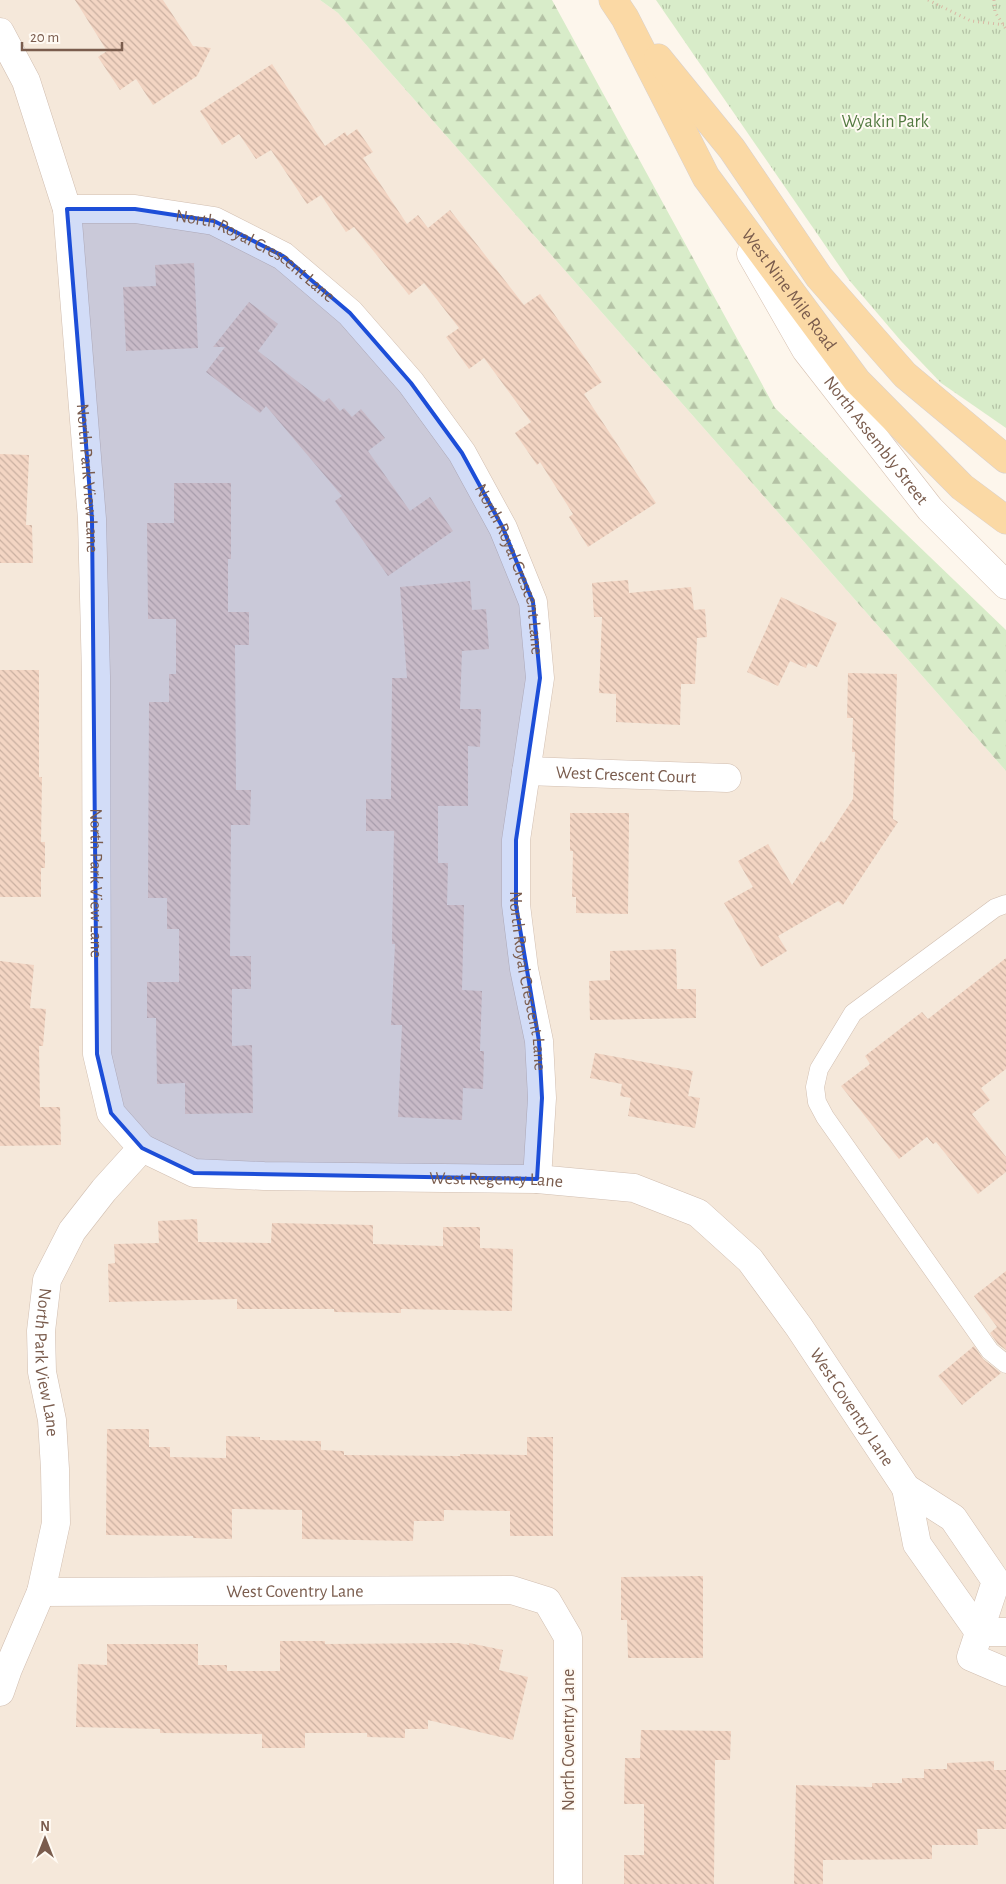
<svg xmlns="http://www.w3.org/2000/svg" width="1006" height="1884" font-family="'Alegreya Sans',sans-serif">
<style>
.residential{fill:#f5e8da}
.forest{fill:url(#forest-firs)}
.park{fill:url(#park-tufts)}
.building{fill:url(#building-back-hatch)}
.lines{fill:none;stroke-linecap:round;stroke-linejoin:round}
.service-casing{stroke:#d1beb0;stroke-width:19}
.minor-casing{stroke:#d1beb0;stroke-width:29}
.secondary-casing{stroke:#d6c0b0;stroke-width:29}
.primary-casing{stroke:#dad1cd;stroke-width:29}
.path{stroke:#d9b8a5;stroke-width:3;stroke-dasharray:1 4;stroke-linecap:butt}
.service{stroke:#fff;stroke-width:18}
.minor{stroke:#fff;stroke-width:28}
.secondary{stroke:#fff;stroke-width:28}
.primary{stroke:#fbd9a5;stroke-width:28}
.marked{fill:#1d4ed8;fill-opacity:0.2;stroke:#1d4ed8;stroke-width:4;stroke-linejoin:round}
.labels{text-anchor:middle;stroke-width:4;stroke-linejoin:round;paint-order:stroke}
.park-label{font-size:18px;fill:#537a41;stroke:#fffaf3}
.street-label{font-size:18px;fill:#7a5c4d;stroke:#fffaf3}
</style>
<defs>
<pattern id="forest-firs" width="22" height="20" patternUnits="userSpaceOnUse" patternTransform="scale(1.25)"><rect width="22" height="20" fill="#d8ecc9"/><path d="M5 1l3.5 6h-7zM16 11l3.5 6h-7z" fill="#b4c2a5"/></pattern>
<pattern id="park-tufts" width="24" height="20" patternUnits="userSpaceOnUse" patternTransform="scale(1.25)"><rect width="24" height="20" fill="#d8ecc9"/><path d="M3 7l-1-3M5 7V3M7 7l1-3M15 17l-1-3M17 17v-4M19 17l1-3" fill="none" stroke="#b4c2a5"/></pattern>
<pattern id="building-back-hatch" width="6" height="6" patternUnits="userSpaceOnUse" patternTransform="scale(1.25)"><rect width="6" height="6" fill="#f3d5c3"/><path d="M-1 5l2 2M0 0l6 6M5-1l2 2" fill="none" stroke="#cab0a1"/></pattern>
</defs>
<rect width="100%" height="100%" fill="#fdf6ec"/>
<path class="residential" d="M 0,0 L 320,0 L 338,13 L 1006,771 L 1006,1884 L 0,1884 Z"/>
<path class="forest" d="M 320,0 L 552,0 L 775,408 L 1006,630 L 1006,771 L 338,13 Z"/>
<path class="park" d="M 656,0 L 1006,0 L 1006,428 L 941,383 L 901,341 L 849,280 Z"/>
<path class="building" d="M 75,0 L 163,0 L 193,46 L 211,48 L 197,76 L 153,105 L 136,79 L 120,90 L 98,57 L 107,51 Z
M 272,64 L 325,146 L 345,132 L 347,136 L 357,129 L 373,152 L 363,158 L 407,224 L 418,215 L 428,228 L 450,210 L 524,305 L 540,294 L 602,382 L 584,394 L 656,503 L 588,547 L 569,517 L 573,514 L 540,462 L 537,465 L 515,433 L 531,422 L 484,358 L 469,369 L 446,337 L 459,328 L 424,283 L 409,295 L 354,227 L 346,232 L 321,195 L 307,204 L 271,150 L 256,159 L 239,134 L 222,145 L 200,111 Z
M 194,263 L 198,348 L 126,351 L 123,287 L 156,286 L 155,265 Z
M 249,302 L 278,324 L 258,351 L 324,402 L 329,398 L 340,411 L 344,408 L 352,417 L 361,409 L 385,438 L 368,451 L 410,511 L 430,497 L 453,531 L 388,576 L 335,501 L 342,496 L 266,406 L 260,413 L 206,372 L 225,347 L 213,347 Z
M 0,454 L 29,455 L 26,525 L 32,525 L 33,563 L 0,563 Z
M 174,483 L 231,483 L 231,559 L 228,559 L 228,612 L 249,612 L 249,645 L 235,645 L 236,790 L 251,790 L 250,825 L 231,825 L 230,956 L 251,956 L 251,989 L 232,989 L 232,1046 L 252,1045 L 253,1113 L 185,1114 L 185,1083 L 157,1084 L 156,1018 L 147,1018 L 147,982 L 179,982 L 179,929 L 167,929 L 167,898 L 148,898 L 149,702 L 169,702 L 169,674 L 176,674 L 176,619 L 148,619 L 147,523 L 174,523 Z
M 628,580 L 629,593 L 691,587 L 694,610 L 705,609 L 707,637 L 697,638 L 695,684 L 681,684 L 680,725 L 616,722 L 616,694 L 599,693 L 602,617 L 594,617 L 592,583 Z
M 470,581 L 472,610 L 486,609 L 489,649 L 462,651 L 460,709 L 481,709 L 480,747 L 468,746 L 468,806 L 438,806 L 438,863 L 448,863 L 447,905 L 464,905 L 462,990 L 482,991 L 480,1051 L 484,1051 L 483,1089 L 463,1088 L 462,1120 L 398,1117 L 402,1025 L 391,1025 L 395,944 L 392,944 L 394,831 L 366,831 L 366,799 L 391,799 L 392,678 L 407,678 L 400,587 Z
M 781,597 L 837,623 L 817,667 L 808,663 L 806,668 L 790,661 L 778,686 L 747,672 Z
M 0,670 L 39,670 L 39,777 L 42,777 L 41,842 L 45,842 L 45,868 L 41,868 L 41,897 L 0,897 Z
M 848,673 L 897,674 L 893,819 L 898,822 L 843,905 L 838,901 L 778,936 L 787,951 L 761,967 L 724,903 L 753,887 L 738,861 L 768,844 L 792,885 L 821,841 L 824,843 L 853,799 L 855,752 L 852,752 L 853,718 L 847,718 Z
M 570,813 L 629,813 L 628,914 L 576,913 L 576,897 L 572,897 L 573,851 L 570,851 Z
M 676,949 L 677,989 L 696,989 L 696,1018 L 590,1020 L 589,981 L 610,980 L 610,951 Z
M 1006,958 L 1006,1069 L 981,1088 L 990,1100 L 972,1114 L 1006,1157 L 1006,1172 L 978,1194 L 936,1142 L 933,1144 L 927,1137 L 899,1159 L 841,1086 L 870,1064 L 865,1056 L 922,1012 L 928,1019 Z
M 0,961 L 34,965 L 30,1008 L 46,1009 L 43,1046 L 39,1046 L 40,1107 L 60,1107 L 61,1145 L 0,1146 Z
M 595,1053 L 693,1071 L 688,1096 L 700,1098 L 695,1128 L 628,1116 L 631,1098 L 620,1096 L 622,1084 L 590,1078 Z
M 197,1219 L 198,1242 L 271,1243 L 272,1223 L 373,1225 L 373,1244 L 443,1246 L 443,1227 L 480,1227 L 480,1248 L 513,1249 L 512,1311 L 401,1309 L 401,1313 L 334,1312 L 334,1309 L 237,1309 L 237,1299 L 109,1302 L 108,1264 L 115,1263 L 114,1244 L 159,1243 L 158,1221 Z
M 1006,1271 L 1006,1350 L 998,1344 L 990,1333 L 997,1327 L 974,1296 Z
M 974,1346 L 983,1359 L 1001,1373 L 962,1405 L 938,1376 Z
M 107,1429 L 149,1429 L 149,1447 L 170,1447 L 170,1457 L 226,1458 L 226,1436 L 260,1437 L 260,1440 L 321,1441 L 321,1450 L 344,1451 L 344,1455 L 460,1456 L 460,1454 L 527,1455 L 527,1437 L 553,1437 L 553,1536 L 510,1536 L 510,1511 L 444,1510 L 444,1521 L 414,1521 L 413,1541 L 302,1539 L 302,1510 L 232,1509 L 232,1539 L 193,1538 L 193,1536 L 106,1535 Z
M 703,1576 L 703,1658 L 628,1658 L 627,1620 L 621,1620 L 621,1577 Z
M 280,1641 L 325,1641 L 325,1644 L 458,1643 L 469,1645 L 469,1643 L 503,1650 L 499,1670 L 528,1677 L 513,1740 L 428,1720 L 428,1729 L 405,1729 L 405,1738 L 367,1737 L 367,1733 L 305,1733 L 305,1748 L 262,1748 L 262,1734 L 160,1733 L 160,1729 L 76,1727 L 78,1664 L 107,1665 L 107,1644 L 198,1644 L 198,1665 L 227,1665 L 227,1671 L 280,1671 Z
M 641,1730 L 731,1731 L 730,1760 L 715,1760 L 714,1884 L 624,1884 L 624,1855 L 644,1855 L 644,1804 L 624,1804 L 625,1758 L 640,1758 Z
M 994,1761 L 994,1770 L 1006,1770 L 1006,1829 L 977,1829 L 978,1845 L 932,1845 L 932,1859 L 823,1860 L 823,1884 L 794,1884 L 796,1785 L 872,1787 L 872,1783 L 902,1783 L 902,1778 L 924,1778 L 924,1769 L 947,1769 L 947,1763 Z"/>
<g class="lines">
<g class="service-casing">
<path id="service" d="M 1006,904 L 995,908 L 853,1013 L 819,1069 L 815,1087 L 817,1102 L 825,1117 L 990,1351 L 1006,1364"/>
</g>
<g class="minor-casing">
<g id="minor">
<path id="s1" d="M 0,32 L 26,81 L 67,209 L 92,519 L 96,676 L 97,1054 L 111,1113 L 142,1148 L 104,1190 L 72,1231 L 47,1280 L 41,1331 L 42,1372 L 52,1420 L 55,1469 L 56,1523 L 41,1592 L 8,1669 L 0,1692"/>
<path id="s2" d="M 67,209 L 135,209 L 214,221 L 283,256 L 350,313 L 411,383 L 462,453 L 503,528 L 533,602 L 540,678 L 516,840 L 516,905 L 524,969 L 539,1041 L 542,1098 L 537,1179"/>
<path id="s3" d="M 526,771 L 727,778"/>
<path id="s4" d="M 142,1148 L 194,1173 L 264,1176 L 537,1179 L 634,1188 L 698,1213 L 750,1260 L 799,1327 L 906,1488 L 953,1518 L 996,1581 L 971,1657 L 1006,1672"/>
<path d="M 906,1488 L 917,1544 L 979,1632"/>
<path id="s5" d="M 41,1592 L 512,1590 L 547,1601 L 568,1637 L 568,1884"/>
<path d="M 979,1632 L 1006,1632"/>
</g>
</g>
<g class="secondary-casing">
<g id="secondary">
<path id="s6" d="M 751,254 L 806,350 L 930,509 L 1006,585"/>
</g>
</g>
<g class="primary-casing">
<g id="primary">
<path id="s7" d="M 613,0 L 625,18 L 706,177 L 857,381 L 962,487 L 1006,520"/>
<path d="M 658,58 L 732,149 L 819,277 L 905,375 L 1006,459"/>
</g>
</g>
<path class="path" d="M 928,0 L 971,21 L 1006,25
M 994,0 L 995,12 L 1006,29"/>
<use href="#service" class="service"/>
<use href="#minor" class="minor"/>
<use href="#secondary" class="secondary"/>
<use href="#primary" class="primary"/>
</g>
<path class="marked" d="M 67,209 L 135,209 L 214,221 L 283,256 L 350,313 L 411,383 L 462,453 L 503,528 L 533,602 L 540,678 L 516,840 L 516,905 L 539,1041 L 542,1098 L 537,1179 L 194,1173 L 142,1148 L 111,1113 L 97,1054 L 92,519 Z"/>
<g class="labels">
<g class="park-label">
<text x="885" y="127">Wyakin Park</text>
</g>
<g class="street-label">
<text dy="6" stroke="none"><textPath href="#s2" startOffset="200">North Royal Crescent Lane</textPath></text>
<text dy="6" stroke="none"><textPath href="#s7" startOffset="340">West Nine Mile Road</textPath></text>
<text dy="6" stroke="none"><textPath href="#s6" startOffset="225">North Assembly Street</textPath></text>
<text dy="6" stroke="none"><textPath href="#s1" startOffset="460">North Park View Lane</textPath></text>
<text dy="6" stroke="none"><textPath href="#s2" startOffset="620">North Royal Crescent Lane</textPath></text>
<text dy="6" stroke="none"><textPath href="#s3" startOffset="100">West Crescent Court</textPath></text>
<text dy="6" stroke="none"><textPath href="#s1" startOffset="865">North Park View Lane</textPath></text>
<text dy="6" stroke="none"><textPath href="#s2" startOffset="1040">North Royal Crescent Lane</textPath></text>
<text dy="6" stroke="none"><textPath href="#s4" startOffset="360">West Regency Lane</textPath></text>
<text dy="6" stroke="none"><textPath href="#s1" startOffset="1390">North Park View Lane</textPath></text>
<text dy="6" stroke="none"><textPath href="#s4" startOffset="816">West Coventry Lane</textPath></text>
<text dy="6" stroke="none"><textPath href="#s5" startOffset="254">West Coventry Lane</textPath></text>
<text transform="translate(568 1740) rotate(-90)" y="6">North Coventry Lane</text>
</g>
</g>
<g transform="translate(45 1839)" stroke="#fffaf3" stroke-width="4" paint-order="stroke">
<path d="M0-4L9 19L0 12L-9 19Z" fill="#7a5c4d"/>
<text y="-8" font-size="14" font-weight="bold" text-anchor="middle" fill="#7a5c4d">N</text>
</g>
<path d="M22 42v8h100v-8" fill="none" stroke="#7a5c4d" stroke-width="2.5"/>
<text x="30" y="42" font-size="15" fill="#7a5c4d" stroke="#fffaf3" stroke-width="4" paint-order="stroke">20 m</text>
</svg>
